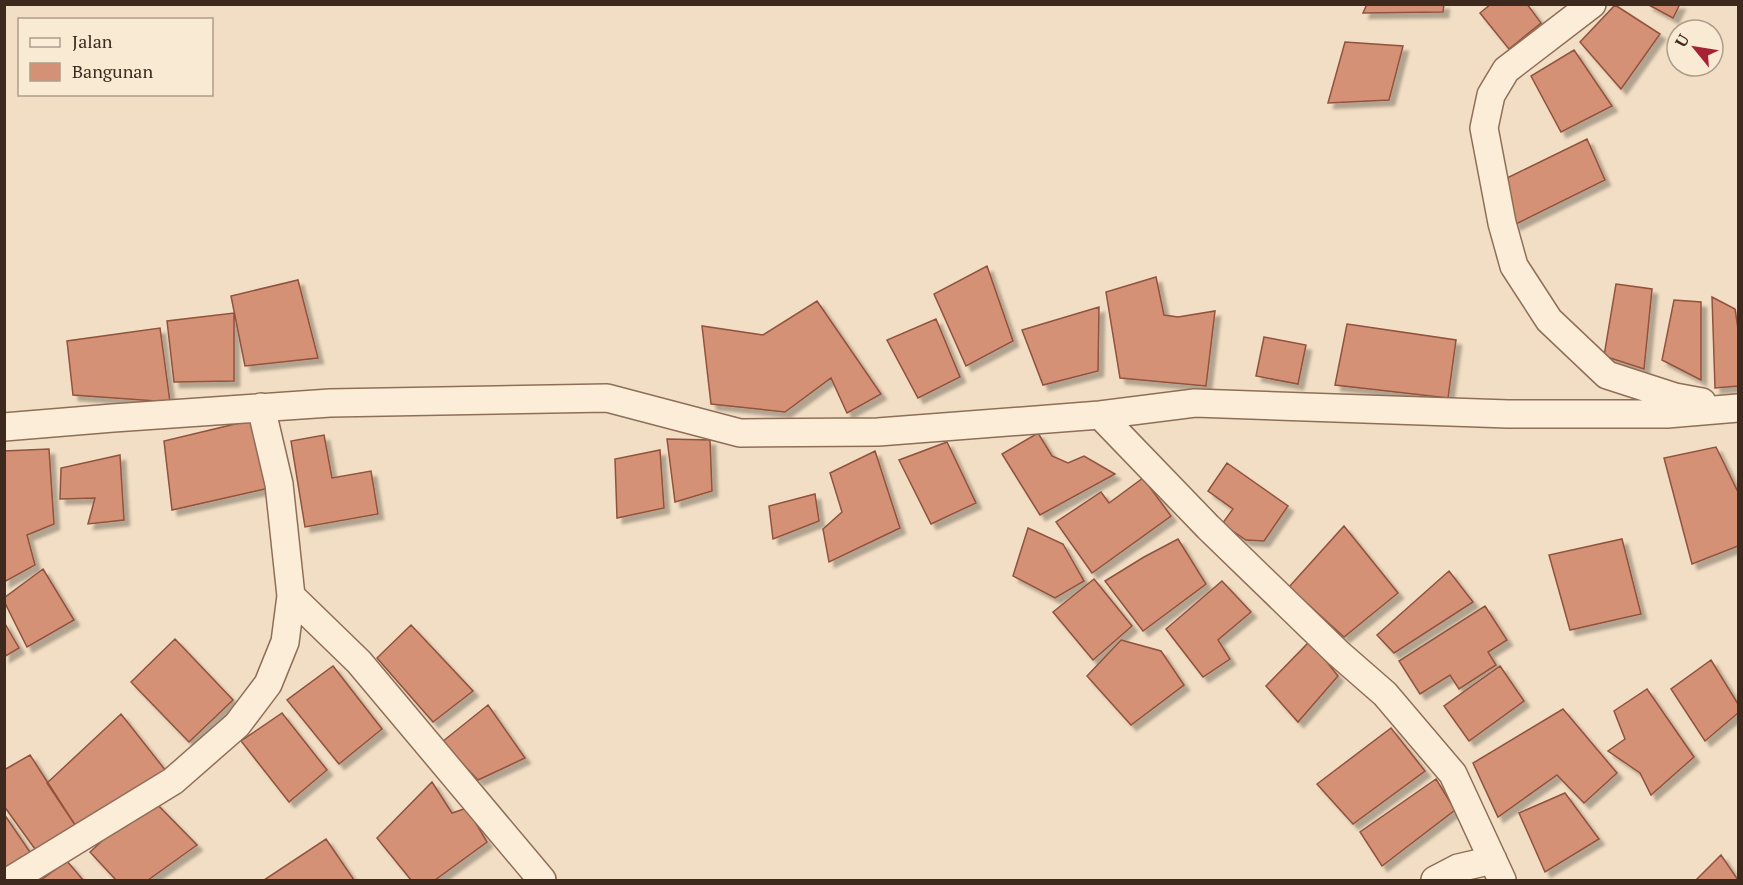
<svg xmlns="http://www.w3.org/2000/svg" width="1743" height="885" font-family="'PT Serif',serif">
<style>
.building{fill:#d49176;stroke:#91523c;stroke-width:1.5;filter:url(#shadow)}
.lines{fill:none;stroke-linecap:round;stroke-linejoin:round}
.street-casing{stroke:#8f6e58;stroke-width:30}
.street{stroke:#fcedd8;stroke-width:27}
</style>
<defs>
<filter id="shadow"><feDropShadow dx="5.5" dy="5.5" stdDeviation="1.5" flood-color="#0004"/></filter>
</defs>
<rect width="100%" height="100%" fill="#f2dec4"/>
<path class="building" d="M 1367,4 L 1444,4 L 1443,12 L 1363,13 Z
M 1491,4 L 1527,4 L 1541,23 L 1509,49 L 1480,13 Z
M 1647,4 L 1680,4 L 1673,18 Z
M 1615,5 L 1660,34 L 1621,89 L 1580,42 Z
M 1345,42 L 1403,46 L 1389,100 L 1328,103 Z
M 1574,50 L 1612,106 L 1561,132 L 1531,76 Z
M 1587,139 L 1605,180 L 1514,225 L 1503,180 Z
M 987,266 L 1013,341 L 966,366 L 934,294 Z
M 1156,277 L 1164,315 L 1178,317 L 1215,311 L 1206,386 L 1120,378 L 1106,292 Z
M 298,280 L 318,358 L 245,366 L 231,296 Z
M 1616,284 L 1652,289 L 1644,369 L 1604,356 Z
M 1712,297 L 1735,309 L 1738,329 L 1738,386 L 1715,388 Z
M 1674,300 L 1701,302 L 1701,380 L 1662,360 Z
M 817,301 L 881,394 L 847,413 L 831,378 L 785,412 L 711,404 L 702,326 L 763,335 Z
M 1099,307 L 1098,371 L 1043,385 L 1022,330 Z
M 234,313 L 234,381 L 174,382 L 167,321 Z
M 936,319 L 960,377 L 918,398 L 887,340 Z
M 1347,324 L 1456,340 L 1448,398 L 1335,385 Z
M 160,328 L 170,402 L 73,395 L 67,341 Z
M 1264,337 L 1306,345 L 1298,384 L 1256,376 Z
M 252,420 L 278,486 L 172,510 L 164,441 Z
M 1038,433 L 1052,456 L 1068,463 L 1084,456 L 1115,474 L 1040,515 L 1002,454 Z
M 324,435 L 332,478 L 371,471 L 378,514 L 305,527 L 291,441 Z
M 667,439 L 710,440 L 712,491 L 675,502 Z
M 947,442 L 976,503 L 931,524 L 899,460 Z
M 1716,447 L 1738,492 L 1738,546 L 1692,564 L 1664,458 Z
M 49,449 L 54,524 L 27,535 L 35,565 L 4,582 L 4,451 Z
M 660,450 L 664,508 L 617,518 L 615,459 Z
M 875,451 L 900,528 L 829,562 L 823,529 L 842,512 L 830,473 Z
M 120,455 L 124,520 L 88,524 L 95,498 L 60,499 L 61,468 Z
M 1227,463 L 1288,506 L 1264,541 L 1246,540 L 1222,524 L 1233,509 L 1208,491 Z
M 1143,478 L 1171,516 L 1092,573 L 1056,522 L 1101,492 L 1109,503 Z
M 815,494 L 819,521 L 773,539 L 769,506 Z
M 1344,526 L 1398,593 L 1344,637 L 1289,587 Z
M 1028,528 L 1063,544 L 1084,581 L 1055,598 L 1013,576 Z
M 1178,539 L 1206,584 L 1143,631 L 1105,581 L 1144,557 Z
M 1622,539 L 1641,614 L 1570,630 L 1549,555 Z
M 43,569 L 74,620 L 27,647 L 4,601 L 4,598 Z
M 1449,571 L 1473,602 L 1394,653 L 1377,635 Z
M 1094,579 L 1132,626 L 1093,660 L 1053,612 Z
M 1222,581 L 1251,612 L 1218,640 L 1230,659 L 1203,677 L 1166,629 Z
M 1485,606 L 1507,640 L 1488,652 L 1496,665 L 1459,689 L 1450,675 L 1420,694 L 1399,661 Z
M 4,622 L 19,648 L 4,657 Z
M 411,625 L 473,691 L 433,722 L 377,658 Z
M 175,639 L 233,700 L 189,742 L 131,682 Z
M 1121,640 L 1161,651 L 1184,685 L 1131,725 L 1087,676 Z
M 1310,641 L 1338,676 L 1298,722 L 1266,686 Z
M 1711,660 L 1738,704 L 1738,713 L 1705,741 L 1671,689 Z
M 333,666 L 382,729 L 339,764 L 287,700 Z
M 1500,666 L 1524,701 L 1469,741 L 1444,706 Z
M 1647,689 L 1694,757 L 1651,795 L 1640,773 L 1608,751 L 1625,739 L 1614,711 Z
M 488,705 L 525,758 L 478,780 L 442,742 Z
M 1563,709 L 1617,773 L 1584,803 L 1557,775 L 1498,817 L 1473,763 Z
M 282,713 L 327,770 L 289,802 L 241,741 Z
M 121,714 L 166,771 L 79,831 L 47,783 Z
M 1391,728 L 1425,771 L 1353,824 L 1317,784 Z
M 30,755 L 79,831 L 35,849 L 4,806 L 4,770 Z
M 1436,779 L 1455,810 L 1382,866 L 1360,832 Z
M 432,782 L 452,813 L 467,808 L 487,842 L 435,880 L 411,880 L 377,838 Z
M 1565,793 L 1599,839 L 1545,872 L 1519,813 Z
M 150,797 L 197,845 L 148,880 L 116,880 L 90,852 Z
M 4,814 L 32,855 L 4,873 Z
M 326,839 L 354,880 L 264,880 Z
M 1721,855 L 1738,880 L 1696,880 Z
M 67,861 L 83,880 L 41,880 Z"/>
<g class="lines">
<g class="street-casing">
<path id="street" d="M 1592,4 L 1506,70 L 1491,95 L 1484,128 L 1502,223 L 1514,266 L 1549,320 L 1607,375 L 1675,397 L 1702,402
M 1100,415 L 1208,527 L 1338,653 L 1385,694 L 1453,774 L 1502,880
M 4,427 L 113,418 L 330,403 L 607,398 L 740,433 L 878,432 L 1100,415 L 1195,403 L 1508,414 L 1667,414 L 1738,408
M 291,596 L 359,662 L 542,880
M 11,880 L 173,781 L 237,725 L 268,684 L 285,642 L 291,596 L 279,484 L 261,407
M 1435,880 L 1458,868 L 1493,860"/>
</g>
<use href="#street" class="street"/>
</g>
<rect width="1743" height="885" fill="none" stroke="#3e291e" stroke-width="12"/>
<rect x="18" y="18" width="195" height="78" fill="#f9ead4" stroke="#ae9d8b" stroke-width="1.5"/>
<rect x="30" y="38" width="30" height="9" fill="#fcedd8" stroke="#ae9d8b" stroke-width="1.5"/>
<text x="72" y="48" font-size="18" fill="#3e291e">Jalan</text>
<rect x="30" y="63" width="30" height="18" fill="#d49176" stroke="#ae9d8b" stroke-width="1.5"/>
<text x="72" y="78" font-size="18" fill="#3e291e">Bangunan</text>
<g transform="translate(1695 48) rotate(300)"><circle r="28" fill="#f9ead4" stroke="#ae9d8b" stroke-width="1.5"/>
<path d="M0-4.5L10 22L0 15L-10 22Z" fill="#a42234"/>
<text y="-9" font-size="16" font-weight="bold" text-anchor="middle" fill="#3e291e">U</text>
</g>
</svg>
